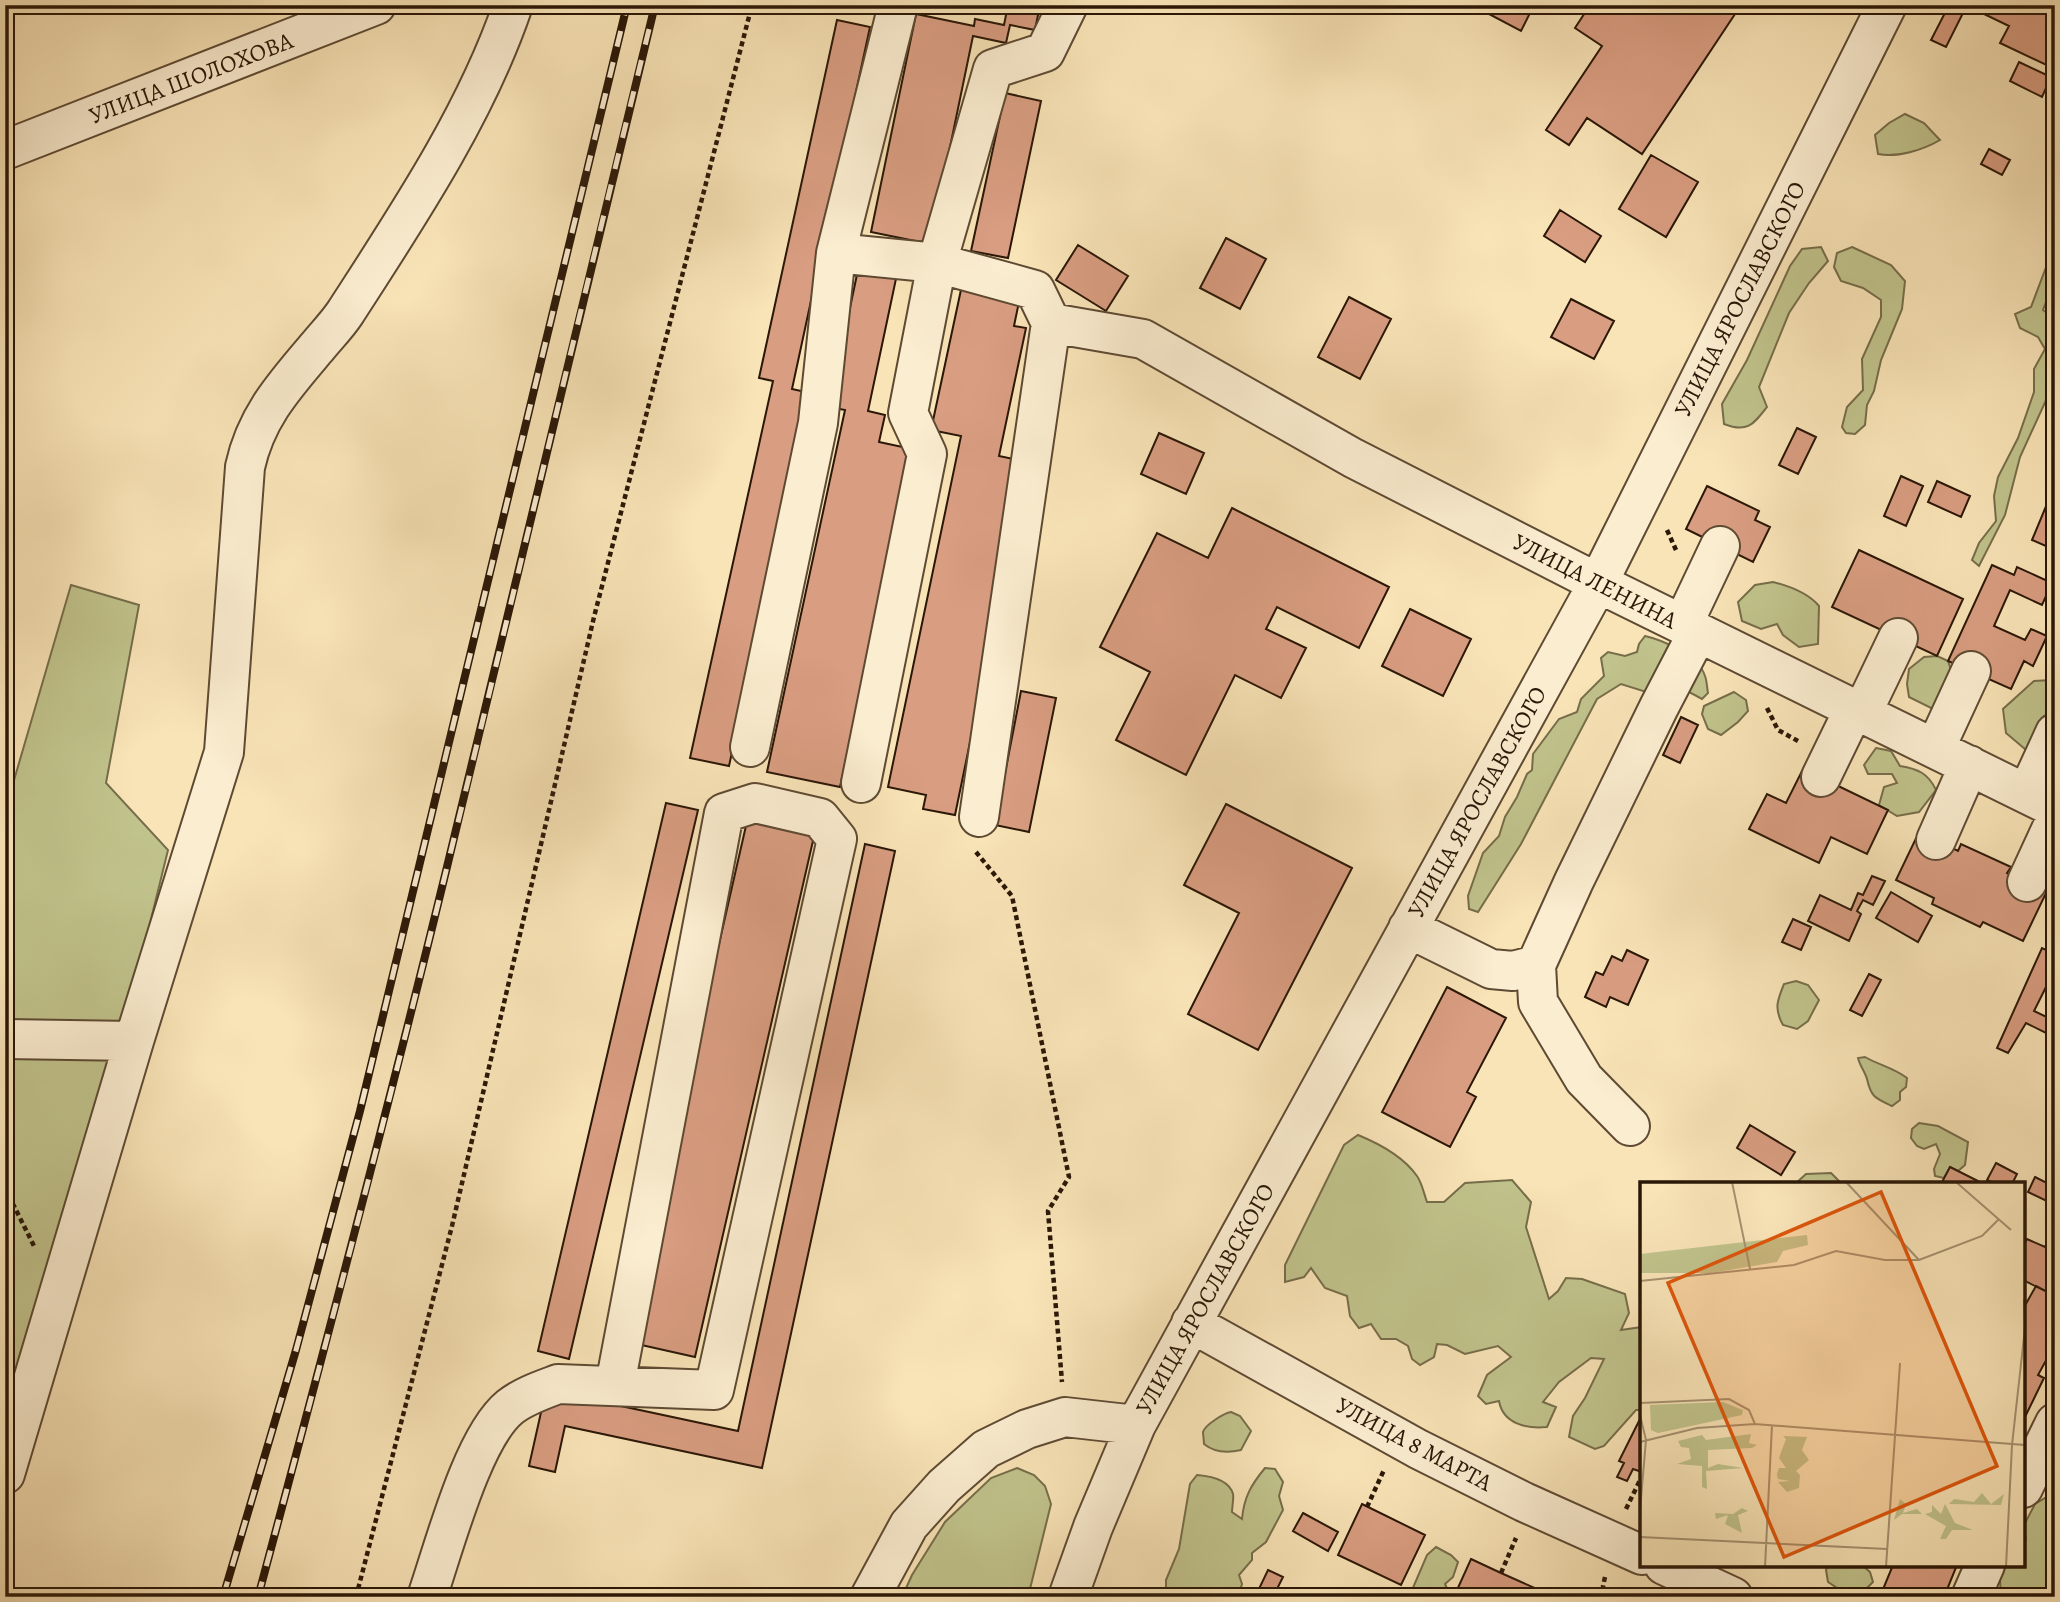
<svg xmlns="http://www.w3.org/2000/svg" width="2060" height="1602" font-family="Alegreya,serif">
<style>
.green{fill:#c1c38c;stroke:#766d4a;stroke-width:2}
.building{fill:#d99d81;stroke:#2a1707;stroke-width:2}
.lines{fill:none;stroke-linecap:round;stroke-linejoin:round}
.minor-casing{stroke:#5e4a33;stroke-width:42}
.path{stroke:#2a1707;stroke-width:4.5;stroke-dasharray:5 3.5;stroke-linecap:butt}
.minor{stroke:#fbedd0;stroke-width:38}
.rail-casing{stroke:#2a1707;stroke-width:8}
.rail{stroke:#fbedd0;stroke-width:5;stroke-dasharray:16;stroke-linecap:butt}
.labels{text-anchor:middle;stroke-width:5;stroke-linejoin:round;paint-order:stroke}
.street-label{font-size:24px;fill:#2a1707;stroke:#fbedd0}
.inset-road{fill:none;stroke:#a69271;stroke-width:2}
.view{fill:#de560c;fill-opacity:0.15;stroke:#de560c;stroke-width:3.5}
.inset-edge{fill:none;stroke:#2a1707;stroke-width:3.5}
</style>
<rect width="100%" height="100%" fill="#f9e4b7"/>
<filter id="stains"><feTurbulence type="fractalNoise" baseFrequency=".00286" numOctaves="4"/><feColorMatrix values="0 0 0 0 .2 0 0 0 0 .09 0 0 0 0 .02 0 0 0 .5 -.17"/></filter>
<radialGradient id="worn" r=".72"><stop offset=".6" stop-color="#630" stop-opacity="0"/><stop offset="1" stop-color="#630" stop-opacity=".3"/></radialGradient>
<path class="green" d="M 1905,114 L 1924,123 L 1940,140 C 1923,150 1897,158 1878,154 L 1875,135 L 1889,123 Z
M 1821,247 L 1828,261 L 1809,283 L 1789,313 L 1759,387 L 1767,407 C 1753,425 1747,433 1724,424 L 1722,404 L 1747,360 L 1790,266 L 1802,249 Z
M 1852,247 L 1891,265 L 1905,281 L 1902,309 L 1881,360 L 1874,391 L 1867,405 L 1865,425 L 1855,434 L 1846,433 L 1842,427 L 1847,407 L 1863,390 L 1862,359 L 1881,317 L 1881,300 L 1863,288 L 1841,281 L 1834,267 L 1837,253 Z
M 2055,260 L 2055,279 L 2043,310 L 2055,319 L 2053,385 L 2020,457 L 2005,515 L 1979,566 L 1972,560 L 1979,543 L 1996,521 L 1994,496 L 1998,477 L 2018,438 L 2034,392 L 2034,369 L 2045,349 L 2038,337 L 2020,328 L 2015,314 L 2031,307 L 2048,262 Z
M 1773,582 C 1789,586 1808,593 1819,606 L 1818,644 L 1799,647 L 1783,635 L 1777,624 L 1761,629 L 1742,621 L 1738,602 L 1755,585 Z
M 71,585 L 139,605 L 106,783 L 168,850 L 58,1298 L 5,1425 L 5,811 Z
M 1645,636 C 1663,640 1699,656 1705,676 C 1707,681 1707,688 1708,693 L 1702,699 L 1689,692 L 1685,683 L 1659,696 L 1621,684 L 1597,699 L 1521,844 L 1478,912 L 1469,909 L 1468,896 L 1483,853 L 1499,836 L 1505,817 L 1517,797 L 1527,774 L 1532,770 L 1533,754 L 1559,719 L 1577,712 L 1581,699 L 1604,676 L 1601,658 L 1608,652 L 1625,656 L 1637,652 L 1639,644 Z
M 1937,656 L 1948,661 L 1954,679 L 1939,712 L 1909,697 L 1907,684 L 1909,669 L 1924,657 Z
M 2052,680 L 2055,682 L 2055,767 L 2032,755 L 2006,733 L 2003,709 L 2034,681 Z
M 1734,692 L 1746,700 L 1748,711 L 1738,722 L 1721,735 L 1708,729 L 1702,714 L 1704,706 Z
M 1876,748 L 1891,751 L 1900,766 C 1918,769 1928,773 1936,790 L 1919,812 L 1897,816 L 1879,805 L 1884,787 L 1897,783 L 1892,774 L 1868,774 L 1864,765 Z
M 1796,981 L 1808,985 L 1819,1000 L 1808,1021 L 1797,1029 L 1783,1025 C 1774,1009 1777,1001 1784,984 Z
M 1865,1057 C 1879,1065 1894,1068 1907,1078 L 1906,1087 L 1900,1092 L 1900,1100 L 1892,1106 C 1875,1098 1871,1097 1867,1079 C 1865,1072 1860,1066 1858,1058 Z
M 1919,1123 L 1938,1126 L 1968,1142 L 1965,1165 L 1958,1171 L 1950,1167 L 1944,1178 L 1935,1176 L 1934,1169 L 1940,1154 L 1936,1144 L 1924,1149 L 1917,1146 L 1911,1138 L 1912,1129 Z
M 1358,1135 C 1380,1144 1403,1156 1417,1176 C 1422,1183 1424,1194 1427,1202 L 1444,1202 L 1465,1183 L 1512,1180 L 1531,1202 L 1526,1227 L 1549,1299 L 1558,1291 L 1566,1278 L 1582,1279 L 1625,1294 L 1629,1313 L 1621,1330 L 1642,1327 L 1642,1410 L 1636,1410 L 1604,1446 L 1595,1449 L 1569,1437 L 1573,1416 L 1585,1398 L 1604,1359 L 1591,1358 L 1559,1382 L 1543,1402 L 1556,1407 L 1547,1427 C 1527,1429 1503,1424 1499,1401 L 1486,1404 L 1478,1396 L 1487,1375 L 1511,1357 L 1498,1346 L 1465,1354 L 1447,1345 L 1437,1344 L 1434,1357 L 1420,1365 L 1412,1359 L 1408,1346 L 1396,1339 L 1381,1339 L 1371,1324 L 1359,1328 L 1350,1316 L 1347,1296 L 1325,1288 L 1311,1268 L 1304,1277 L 1285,1282 L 1285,1265 L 1344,1145 Z
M 1831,1173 L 1842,1184 L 1795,1184 L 1806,1174 Z
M 1231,1412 L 1240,1416 L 1251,1431 L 1241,1450 C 1228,1453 1215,1453 1204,1444 C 1204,1442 1203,1434 1203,1432 C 1205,1425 1224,1413 1231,1412 Z
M 1017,1468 L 1034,1475 L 1045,1486 L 1051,1504 L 1028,1597 L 902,1597 L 912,1575 L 945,1522 L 991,1478 Z
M 1265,1468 L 1275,1469 L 1283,1482 L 1279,1496 L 1283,1510 L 1266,1542 L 1252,1553 L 1252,1560 L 1239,1575 L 1242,1584 L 1238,1597 L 1166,1597 L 1166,1580 L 1179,1549 L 1190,1484 L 1197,1475 C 1209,1476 1229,1479 1233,1494 C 1234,1498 1232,1507 1232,1512 L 1242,1519 C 1244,1497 1251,1485 1265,1468 Z
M 2050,1495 L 2055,1495 L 2055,1597 L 2030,1597 L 2025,1593 L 2018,1597 L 2001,1597 L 2000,1580 L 2006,1565 L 2023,1565 L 2023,1547 L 2026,1539 L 2023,1527 L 2035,1504 Z
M 1436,1547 L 1451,1555 L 1458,1562 L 1453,1577 L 1445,1584 L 1451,1597 L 1409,1597 L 1427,1555 Z
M 1828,1565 L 1862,1565 L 1870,1572 L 1873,1582 L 1867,1588 L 1881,1594 L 1881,1597 L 1842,1597 L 1837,1588 L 1828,1582 L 1826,1570 Z"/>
<path class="building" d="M 1008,5 L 1040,5 L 1035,30 L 1010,25 L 1006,43 L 973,36 L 930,244 L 871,232 L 916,14 L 974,26 L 975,19 L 1004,25 Z
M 1472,5 L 1534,5 L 1521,31 Z
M 1590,5 L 1741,5 L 1642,154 L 1587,118 L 1569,145 L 1546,130 L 1602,46 L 1575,28 Z
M 1949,5 L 1967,5 L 1946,47 L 1931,40 Z
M 1988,5 L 2055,5 L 2055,69 L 2000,43 L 2009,26 L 1984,14 Z
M 837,20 L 870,27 L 792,389 L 810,393 L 729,766 L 690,758 L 773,381 L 759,378 Z
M 2019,62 L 2051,77 L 2042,97 L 2010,81 Z
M 1005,93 L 1041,101 L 1008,258 L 971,251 Z
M 1989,149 L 2010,160 L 2002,175 L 1981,164 Z
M 1651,155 L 1698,182 L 1666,237 L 1619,209 Z
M 1560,210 L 1601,236 L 1585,262 L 1544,236 Z
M 1226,238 L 1266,259 L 1240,309 L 1200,288 Z
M 1078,245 L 1128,276 L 1106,311 L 1056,280 Z
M 859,265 L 897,274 L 868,411 L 885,415 L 879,442 L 912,449 L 840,787 L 767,772 L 845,410 L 829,407 Z
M 962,285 L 1020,297 L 1014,326 L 1026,328 L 999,456 L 1028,462 L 955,815 L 923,809 L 926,795 L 888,787 L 961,436 L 931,430 Z
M 1349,297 L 1391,319 L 1360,379 L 1318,357 Z
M 1571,299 L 1614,321 L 1594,359 L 1551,337 Z
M 1797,428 L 1816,437 L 1798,474 L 1779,465 Z
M 1159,433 L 1204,453 L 1186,494 L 1141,474 Z
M 1901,476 L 1923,486 L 1906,526 L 1884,516 Z
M 1937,481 L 1970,496 L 1961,517 L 1928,502 Z
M 1707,486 L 1759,511 L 1755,520 L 1770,527 L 1753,562 L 1686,529 Z
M 2049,499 L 2055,501 L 2055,550 L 2032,540 Z
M 1232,508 L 1389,587 L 1359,648 L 1277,607 L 1266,629 L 1306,648 L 1281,698 L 1235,675 L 1186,775 L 1116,740 L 1150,672 L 1100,647 L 1157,533 L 1208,558 Z
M 1859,550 L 1963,599 L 1937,656 L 1832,607 Z
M 1992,565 L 2014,575 L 2017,567 L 2052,583 L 2042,605 L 2010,590 L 1994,626 L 2025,640 L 2031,629 L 2047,636 L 2033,666 L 2024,661 L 2011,689 L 1948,661 Z
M 1410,609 L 1471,639 L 1443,696 L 1382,666 Z
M 1021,691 L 1056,698 L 1029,832 L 995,825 Z
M 1681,717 L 1698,725 L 1680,763 L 1663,755 Z
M 1803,769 L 1888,810 L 1867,854 L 1831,837 L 1819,863 L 1749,829 L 1767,794 L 1786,803 Z
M 666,803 L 698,810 L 569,1359 L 538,1351 Z
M 1226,804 L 1352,868 L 1258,1050 L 1188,1014 L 1239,913 L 1184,885 Z
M 748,817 L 815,832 L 695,1357 L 628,1342 Z
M 1919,832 L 1958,851 L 1961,844 L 2011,867 L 2007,873 L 2047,891 L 2023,941 L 1983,922 L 1980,927 L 1932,904 L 1934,898 L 1896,880 Z
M 865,844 L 895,851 L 762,1468 L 565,1426 L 555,1472 L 529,1466 L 546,1390 L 738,1431 Z
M 1872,876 L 1885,881 L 1873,905 L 1863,900 L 1857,911 L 1861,914 L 1849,941 L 1808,921 L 1820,895 L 1851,910 L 1858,893 L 1863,895 Z
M 1891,892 L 1932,916 L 1918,942 L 1876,918 Z
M 1793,919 L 1811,927 L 1801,950 L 1782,942 Z
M 2055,937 L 2055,971 L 2052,977 L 2055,978 L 2055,983 L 2054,985 L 2048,983 L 2034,1011 L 2055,1021 L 2048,1034 L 2026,1023 L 2008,1053 L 1997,1048 L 2042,948 L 2048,951 Z
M 1627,950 L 1648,960 L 1628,1005 L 1610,997 L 1606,1007 L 1585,997 L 1596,972 L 1603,975 L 1612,956 L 1622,961 Z
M 1869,974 L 1881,980 L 1862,1016 L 1850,1010 Z
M 1447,987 L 1506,1018 L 1467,1092 L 1476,1097 L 1450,1147 L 1382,1112 Z
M 1750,1125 L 1795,1152 L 1781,1175 L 1737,1148 Z
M 1996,1163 L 2017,1174 L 2012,1184 L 1996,1184 L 1987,1180 Z
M 1950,1167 L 1980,1182 L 1946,1184 L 1942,1182 Z
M 2035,1177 L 2055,1187 L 2055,1205 L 2028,1192 Z
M 2055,1227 L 2055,1296 L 2023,1280 L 2023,1246 L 2027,1239 L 2045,1247 Z
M 2036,1286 L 2055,1296 L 2055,1344 L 2038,1375 L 2044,1378 L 2024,1419 L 2023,1309 Z
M 1642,1415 L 1642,1472 L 1633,1469 L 1627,1481 L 1617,1477 L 1624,1463 L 1619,1461 Z
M 1362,1504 L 1425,1535 L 1401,1585 L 1338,1555 Z
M 1303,1513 L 1338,1532 L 1328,1551 L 1293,1531 Z
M 1471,1559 L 1501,1573 L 1555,1597 L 1463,1597 L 1465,1593 L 1457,1590 Z
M 1893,1565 L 1957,1565 L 1944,1597 L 1887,1597 L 1881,1594 Z
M 1268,1570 L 1283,1577 L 1273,1597 L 1260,1597 L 1256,1595 Z"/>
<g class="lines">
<g class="minor-casing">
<path id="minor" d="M 5,150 L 376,5
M 836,253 L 937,263 L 1035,290 L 1051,323 L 979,817
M 1051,323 L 1143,339 L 1353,458 L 1598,583 L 2055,808
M 1683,624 L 1720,546
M 1862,713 L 1898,638
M 750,747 L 818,423 L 836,253 L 898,5
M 1935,749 L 1971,671
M 1821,777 L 1854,709
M 861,783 L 927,454 L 908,413 L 937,263 L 993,69 L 1045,52 L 1068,5
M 2027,794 L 2055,733
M 1936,840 L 1969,765
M 2027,882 L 2055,821
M 1408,928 L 1491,969 L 1513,971 L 1536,965
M 5,1039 L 134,1041
M 1630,1126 L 1584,1079 L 1538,1002 L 1536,965 L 1574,881 L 1659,707 L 1698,632
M 1191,1323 L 1418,1449 L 1524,1502 L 1642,1555
M 5,1474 L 134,1041 L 224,752 L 245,467 C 256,416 285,385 318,346 C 327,335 337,325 345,313 C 407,217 476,114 513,5
M 2023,1488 L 2055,1423
M 1664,1565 L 1733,1597
M 427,1597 C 444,1548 472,1438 510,1407 C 524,1396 542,1390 558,1384 L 714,1390 L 837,839 L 820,818 L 755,803 L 724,813 L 615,1385
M 870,1597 L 909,1525 L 944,1486 L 986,1449 L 1027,1429 L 1065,1417 L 1136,1425
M 1068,1597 L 1093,1527 L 1136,1425 L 1598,583 L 1887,5
M 1971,1597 L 1985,1565"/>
</g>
<path class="path" d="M 1667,530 L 1676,550
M 1767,708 L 1778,730 L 1798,741
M 976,852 L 1012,896 L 1069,1177 L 1048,1211 L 1062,1382
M 5,1188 L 34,1246
M 1367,1507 L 1384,1470
M 1626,1509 L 1642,1476
M 1501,1573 L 1516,1538
M 1605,1577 L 1603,1586 L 1606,1597
M 356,1597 L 452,1226 L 594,617 L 752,5"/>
<use href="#minor" class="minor"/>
<g class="rail-casing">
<path id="rail" d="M 223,1597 L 296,1350 L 360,1111 L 627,5
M 258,1597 C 323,1355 387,1114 446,871 C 517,582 584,293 655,5"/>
</g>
<use href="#rail" class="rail"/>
</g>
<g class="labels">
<g class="street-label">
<text transform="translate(191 78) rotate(-21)" y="8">УЛИЦА ШОЛОХОВА</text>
<text transform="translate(1740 299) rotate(-63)" y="8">УЛИЦА ЯРОСЛАВСКОГО</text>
<text transform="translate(1595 581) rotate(27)" y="8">УЛИЦА ЛЕНИНА</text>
<text transform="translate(1477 802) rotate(-61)" y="8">УЛИЦА ЯРОСЛАВСКОГО</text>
<text transform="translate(1205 1299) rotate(-61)" y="8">УЛИЦА ЯРОСЛАВСКОГО</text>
<text transform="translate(1414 1444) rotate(28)" y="8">УЛИЦА 8 МАРТА</text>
</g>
</g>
<g transform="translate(1640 1182)">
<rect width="385" height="385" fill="#f9e4b7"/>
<path d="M 167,53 L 168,63 L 143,69 L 137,80 L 71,91 L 0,91 L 0,72 ZM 83,220 L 103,228 L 102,233 L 18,251 L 11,248 L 10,223 ZM 111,252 L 109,261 L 117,263 L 112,266 L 68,268 L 68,286 L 78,282 L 103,286 L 66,289 L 67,307 L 62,305 L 62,284 L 37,282 L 51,277 L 49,266 L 41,265 L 38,259 L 62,253 L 66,258 ZM 143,254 L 167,255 L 162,268 L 169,278 L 156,289 L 160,293 L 159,306 L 147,310 L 138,300 L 150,299 L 138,297 L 137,292 L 139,286 L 146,286 L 139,276 L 146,257 ZM 342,311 L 351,322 L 364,312 L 361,323 L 309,322 L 314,317 L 334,320 ZM 260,317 L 266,322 L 263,331 L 277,327 L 282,332 L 262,332 L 254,338 ZM 305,322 L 315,341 L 333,348 L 312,348 L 306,357 L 300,357 L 306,344 L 285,332 L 292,330 L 292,323 L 301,332 ZM 102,326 L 108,329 L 98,333 L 102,351 L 85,342 L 88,333 L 76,337 L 75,331 L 93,332 Z" fill="#c1c38c"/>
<path class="inset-road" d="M 92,0 L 110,87M 206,0 L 279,78M 316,0 L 371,48M 0,99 L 154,83 L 196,69 L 245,78 L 279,78 L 342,54 L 359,37M 384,117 L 385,142M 0,221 L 89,217 L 109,228 L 115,242M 0,233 L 6,258 L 0,328M 0,260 L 57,246 L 115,242 L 385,263M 0,355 L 247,367M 125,385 L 132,243M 246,385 L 260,181M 366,385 L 372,263 L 385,146"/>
<path class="view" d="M 241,10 L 357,284 L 144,375 L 28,101 Z"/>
<rect width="385" height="385" class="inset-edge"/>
</g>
<rect width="2060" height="1602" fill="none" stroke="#f9e4b7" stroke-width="28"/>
<rect x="7" y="7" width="2046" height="1588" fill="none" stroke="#2a1707" stroke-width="3.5"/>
<rect x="14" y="14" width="2032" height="1574" fill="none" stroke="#2a1707" stroke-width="2"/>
<rect width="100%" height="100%" filter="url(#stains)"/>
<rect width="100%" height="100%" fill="url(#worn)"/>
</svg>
